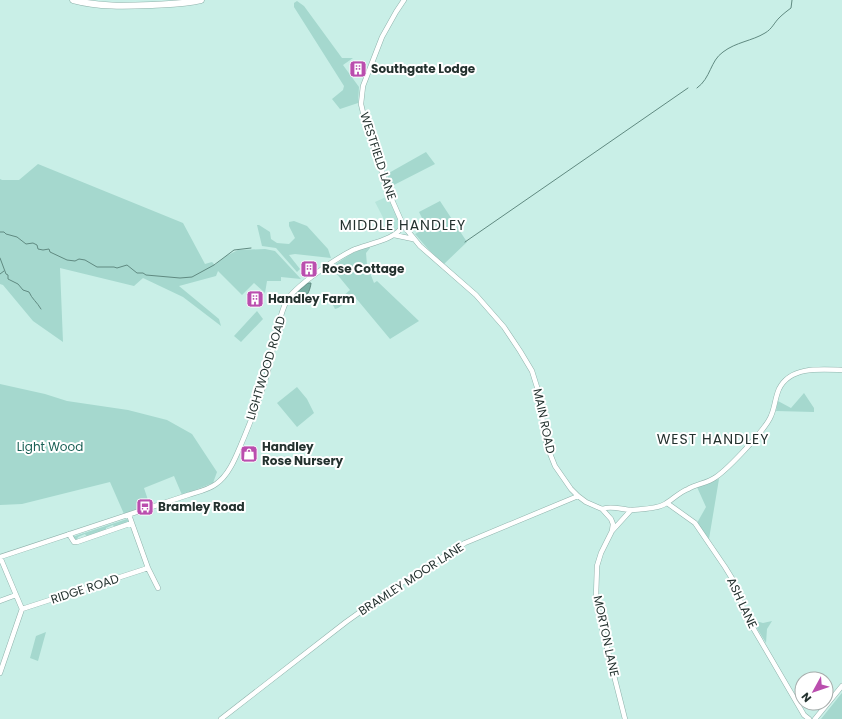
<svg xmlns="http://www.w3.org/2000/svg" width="842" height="719" font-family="Poppins,sans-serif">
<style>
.built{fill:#b6e5db}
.green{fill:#a5d8ce}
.water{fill:#7aafa4;stroke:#608a81}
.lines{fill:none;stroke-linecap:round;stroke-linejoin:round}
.stream{stroke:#608a81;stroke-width:1}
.minor-casing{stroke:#8fb2ab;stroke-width:5.5}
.major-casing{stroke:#8fb2ab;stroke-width:7}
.minor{stroke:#fff;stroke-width:4.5}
.major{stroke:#fff;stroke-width:6}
.labels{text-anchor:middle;stroke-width:4;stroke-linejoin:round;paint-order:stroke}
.poi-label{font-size:12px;font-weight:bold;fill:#24322f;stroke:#fff;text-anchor:start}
.street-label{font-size:12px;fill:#24322f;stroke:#fff}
.park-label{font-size:12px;fill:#185f54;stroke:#fff}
.quarter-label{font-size:14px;letter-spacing:1px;fill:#24322f;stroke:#fff}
</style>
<rect width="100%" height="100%" fill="#c9efe7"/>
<path class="built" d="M 388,196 L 398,218 L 399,224 L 397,230 L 391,233 L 375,202 Z"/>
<path class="green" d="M 297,1 L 304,6 L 342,58 L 353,58 L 343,65 L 359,87 L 358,103 L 340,109 L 332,99 L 343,90 L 344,86 L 294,7 L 294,3 Z
M 426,152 L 435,164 L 390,187 L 387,174 Z
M 38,164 L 183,223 L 205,264 L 212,262 L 215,265 L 226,256 L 238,250 L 265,249 L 275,251 L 301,279 L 281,277 L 281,281 L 267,281 L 265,293 L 254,283 L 242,295 L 218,271 L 216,276 L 179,286 L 219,319 L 221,326 L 183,297 L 143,278 L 134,286 L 60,268 L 63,342 L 33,321 L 3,285 L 0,284 L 0,179 L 2,180 L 19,180 Z
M 440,201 L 467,242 L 444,264 L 428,249 L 415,234 L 427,228 L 419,212 Z
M 294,221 L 307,226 L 328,249 L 331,258 L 295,254 L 289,255 L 300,269 L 297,272 L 276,248 L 262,246 L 257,225 L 259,225 L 270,232 L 271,239 L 277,243 L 289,244 L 295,238 L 289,226 L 289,222 Z
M 369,246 L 370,248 L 366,253 L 367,265 L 374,283 L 377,281 L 419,321 L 390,339 L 355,297 L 338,308 L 335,309 L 333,305 L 350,290 L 331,267 L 351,254 Z
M 257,311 L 263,319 L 241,342 L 234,336 Z
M 0,384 L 45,394 L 67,401 L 128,410 L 167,420 L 192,434 L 217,472 L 213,483 L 182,495 L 174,476 L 144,488 L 150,506 L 124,514 L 110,482 L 22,504 L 0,505 Z
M 297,387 L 307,399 L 314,413 L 297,427 L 277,403 Z
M 804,393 L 814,408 L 814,412 L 776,411 L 778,401 L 791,408 Z
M 719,479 L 709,539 L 697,523 L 706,507 L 697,487 Z
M 127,519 L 129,522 L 115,528 L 113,525 L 106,528 L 106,531 L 87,537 L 85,534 L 78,537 L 77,540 L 74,540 L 72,537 Z
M 752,620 L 763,623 L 772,621 L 767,629 L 766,643 Z
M 46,632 L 38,661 L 30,658 L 36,636 Z
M 842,693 L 842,719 L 821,719 L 841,694 Z"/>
<path class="water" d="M 308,283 L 311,283 C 310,294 301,307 289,302 L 294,295 Z"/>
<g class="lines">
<path class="stream" d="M 697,88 C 711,78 710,61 723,52 C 736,42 752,41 765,33 C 772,29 774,23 779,18 C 783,14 787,11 791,8 L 792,0
M 0,232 L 4,232 L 6,234 L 17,237 L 26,244 L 33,243 L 37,245 L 38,249 L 43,250 L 49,249 L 50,252 L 67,260 L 75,261 L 79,259 L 85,260 L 97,267 L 114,267 L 117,268 L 127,265 L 137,273 L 143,273 L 146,275 L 180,278 L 192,277 L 214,265 L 234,250 L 251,248
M 465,242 L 688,88
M 0,258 L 6,274 L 8,275 L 8,279 L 18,284 L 23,290 L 29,292 C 32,299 37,302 41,309
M 0,274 L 4,271"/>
<g class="minor-casing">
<path id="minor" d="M 404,0 L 396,12 L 382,37 L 363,86 L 361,104 L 365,121 L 389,193 L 403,225 L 420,246 L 476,295 L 504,327 L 520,351 L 532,371 L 537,387 L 547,446 L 555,466 L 571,489 L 578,496 L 586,502 L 602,509 L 611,519 L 613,524 L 612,531 L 601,553 L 597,566 L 596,597 L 600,620 L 625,719
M 394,235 L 413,239
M 667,503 L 695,523 L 725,567 L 733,580 L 745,614 L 804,715 L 809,719
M 602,509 C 611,505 623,510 632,510 C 642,509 657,509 665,504 C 673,499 680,492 688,489 C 697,484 708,483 716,477 C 729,468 766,429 771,416 C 775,407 775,398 779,389 C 790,366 821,369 842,370
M 129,515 L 148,568 L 158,588
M 612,531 L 631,510
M 69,534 L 74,542 L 77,542 L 132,523
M 0,557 L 188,495 C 197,492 208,490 216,484 C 228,476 235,459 240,447 C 251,421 262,394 269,367 C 274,345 277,322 286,302 C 293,287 337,258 353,250 C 366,244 397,240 403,225
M 0,601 L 16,595
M 22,609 L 148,568
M 0,673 L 22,609 L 0,557
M 221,719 L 346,622 L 395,587 L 465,543 L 578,496
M 815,719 L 842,686"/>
</g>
<g class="major-casing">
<path id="major" d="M 73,0 C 99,7 125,6 152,5 C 169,4 185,4 201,0"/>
</g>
<use href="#minor" class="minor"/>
<use href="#major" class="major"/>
</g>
<defs>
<g id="building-square" transform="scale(0.9)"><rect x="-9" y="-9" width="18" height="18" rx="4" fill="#ba4eae" stroke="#fff"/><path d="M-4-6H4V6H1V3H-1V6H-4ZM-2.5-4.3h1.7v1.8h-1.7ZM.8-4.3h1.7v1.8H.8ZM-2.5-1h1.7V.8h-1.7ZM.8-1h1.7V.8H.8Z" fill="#fff"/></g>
<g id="shop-square" transform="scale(0.9)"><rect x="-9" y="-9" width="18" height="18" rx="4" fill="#ba4eae" stroke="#fff"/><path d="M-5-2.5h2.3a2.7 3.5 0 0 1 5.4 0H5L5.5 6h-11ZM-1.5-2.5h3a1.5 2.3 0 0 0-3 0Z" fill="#fff"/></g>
<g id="bus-square" transform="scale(0.9)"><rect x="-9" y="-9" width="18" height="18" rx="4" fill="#ba4eae" stroke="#fff"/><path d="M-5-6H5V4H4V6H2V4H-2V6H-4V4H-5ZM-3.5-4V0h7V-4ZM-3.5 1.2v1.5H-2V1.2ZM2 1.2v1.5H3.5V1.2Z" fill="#fff"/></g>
</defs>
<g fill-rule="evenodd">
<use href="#building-square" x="358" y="69"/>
<use href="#building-square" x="309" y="269"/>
<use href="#building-square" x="255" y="299"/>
<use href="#shop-square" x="249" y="454"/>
<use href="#bus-square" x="145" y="507"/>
</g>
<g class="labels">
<g class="poi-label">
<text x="371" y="73">Southgate Lodge</text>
<text x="322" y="273">Rose Cottage</text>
<text x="268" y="303">Handley Farm</text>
<text x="262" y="451">Handley<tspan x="262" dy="14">Rose Nursery</tspan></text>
<text x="158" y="511">Bramley Road</text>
</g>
<g class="street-label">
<text transform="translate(378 156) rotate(72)" y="4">WESTFIELD LANE</text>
<text transform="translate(266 368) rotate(-73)" y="4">LIGHTWOOD ROAD</text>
<text transform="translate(544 421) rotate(78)" y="4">MAIN ROAD</text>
<text transform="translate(411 579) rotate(-33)" y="4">BRAMLEY MOOR LANE</text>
<text transform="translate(85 589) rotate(-18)" y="4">RIDGE ROAD</text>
<text transform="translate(742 603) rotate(65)" y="4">ASH LANE</text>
<text transform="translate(606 636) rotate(78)" y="4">MORTON LANE</text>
</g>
<g class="park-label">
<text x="50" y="451">Light Wood</text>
</g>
<g class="quarter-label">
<text x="403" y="230">MIDDLE HANDLEY</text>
<text x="713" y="444">WEST HANDLEY</text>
</g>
</g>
<g transform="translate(814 691) rotate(230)"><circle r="19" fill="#ffffff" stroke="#a7adac"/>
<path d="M0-3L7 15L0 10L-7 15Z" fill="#ba4eae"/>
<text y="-6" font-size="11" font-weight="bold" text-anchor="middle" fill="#24322f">N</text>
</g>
</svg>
